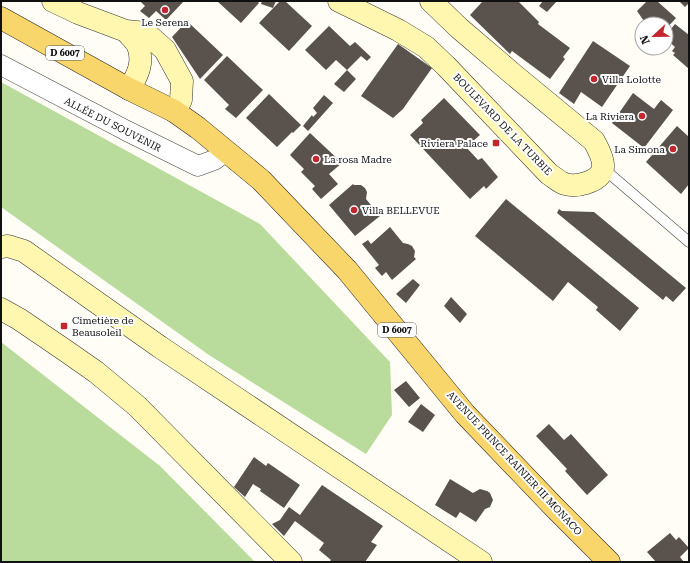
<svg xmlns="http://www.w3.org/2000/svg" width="690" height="563" font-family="'Roboto Serif',serif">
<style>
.forest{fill:#b9dc9c}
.building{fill:#5a524d}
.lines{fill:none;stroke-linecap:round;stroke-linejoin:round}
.lane-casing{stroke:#444;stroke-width:11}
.street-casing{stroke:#444;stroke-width:21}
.secondary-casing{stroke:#333;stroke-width:23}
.primary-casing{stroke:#222;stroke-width:23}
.lane{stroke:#fff;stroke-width:10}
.street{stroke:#fff;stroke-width:20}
.secondary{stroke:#fff6b0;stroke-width:22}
.primary{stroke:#f9d66b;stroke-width:22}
.poi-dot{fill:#c4262e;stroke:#fff;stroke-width:1.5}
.labels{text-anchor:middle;stroke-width:4;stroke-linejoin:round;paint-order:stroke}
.shield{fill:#fff;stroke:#585858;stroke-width:1}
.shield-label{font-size:9px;font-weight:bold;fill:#111}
.poi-label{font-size:10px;fill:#111;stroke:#fff;text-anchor:start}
.street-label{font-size:10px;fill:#111;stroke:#fff}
</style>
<rect width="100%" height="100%" fill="#fffdf5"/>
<path class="forest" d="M 1,82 L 260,224 L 390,362 L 392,415 L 366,454 L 209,355 L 1,207 Z
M 1,342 L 160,466 L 255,562 L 1,562 Z"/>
<path class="building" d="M 140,1 L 184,1 L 166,20 L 156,11 L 149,18 L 140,11 L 145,6 Z
M 217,1 L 257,1 L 259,3 L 241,23 Z
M 262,1 L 276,1 L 273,8 L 261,4 Z
M 280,1 L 285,1 L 312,26 L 289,51 L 259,23 Z
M 483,1 L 518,1 L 539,22 L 538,24 L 570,48 L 563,57 L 565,59 L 550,79 L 512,51 L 510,54 L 470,15 Z
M 543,1 L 557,1 L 547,12 L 539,6 Z
M 647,1 L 657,1 L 676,18 L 666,29 L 666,24 L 646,24 L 637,11 Z
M 679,1 L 689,1 L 689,3 L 685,7 Z
M 187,21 L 223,55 L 200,79 L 172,37 Z
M 675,24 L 689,35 L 689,69 L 673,55 L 675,53 L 672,51 L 675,47 L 666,39 L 666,35 Z
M 329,26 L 350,46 L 355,42 L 371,57 L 367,61 L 361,56 L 347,70 L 336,60 L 326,70 L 305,50 Z
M 593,41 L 630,66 L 602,107 L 581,92 L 574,104 L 559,93 Z
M 398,44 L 432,68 L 403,109 L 393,118 L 361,96 Z
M 227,56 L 263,90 L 236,118 L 225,109 L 229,105 L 204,80 Z
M 347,70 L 356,79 L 344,92 L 334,84 Z
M 633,93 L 654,109 L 661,100 L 673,110 L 644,148 L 612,123 Z
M 269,94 L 301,125 L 293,133 L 292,132 L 277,147 L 246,118 Z
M 324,95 L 333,103 L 308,131 L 303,126 L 312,115 L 313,117 L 317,113 L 313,108 Z
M 444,98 L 480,135 L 466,147 L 478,160 L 482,158 L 498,177 L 486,189 L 484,186 L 470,199 L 410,135 L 423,123 L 421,120 Z
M 677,126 L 689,137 L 689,184 L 681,194 L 646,162 Z
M 310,133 L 342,163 L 329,174 L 338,184 L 321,199 L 312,189 L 315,186 L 301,172 L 304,169 L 290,155 Z
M 353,184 L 354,185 L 361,185 L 365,188 L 367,192 L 366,199 L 380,216 L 355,236 L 329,205 Z
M 506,199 L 639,308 L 620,331 L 596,310 L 598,307 L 568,282 L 553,301 L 475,236 Z
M 559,209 L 562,211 L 594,212 L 686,288 L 673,302 L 666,296 L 663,300 L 557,213 Z
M 390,227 L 403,243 L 408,244 L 412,246 L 415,251 L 414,257 L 416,259 L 392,280 L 386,272 L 382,276 L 375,268 L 379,265 L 362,244 L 368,240 L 371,244 Z
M 413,279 L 420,285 L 406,303 L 396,294 Z
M 451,297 L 467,314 L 460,323 L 444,306 Z
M 406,381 L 420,398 L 409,407 L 394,390 Z
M 421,404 L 435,415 L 423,432 L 408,422 Z
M 549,424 L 564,440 L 571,434 L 608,475 L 587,495 L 565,471 L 567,469 L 536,436 Z
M 254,457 L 266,466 L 268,463 L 300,485 L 284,508 L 260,491 L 261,489 L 253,484 L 245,497 L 234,487 Z
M 450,479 L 473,493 L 480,489 L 487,491 L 490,493 L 493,500 L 490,507 L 485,509 L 476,522 L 460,512 L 456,518 L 435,505 Z
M 322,485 L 383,526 L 371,542 L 377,545 L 365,562 L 329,562 L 331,560 L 319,550 L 324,543 L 295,521 L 284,536 L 272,524 L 280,520 L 289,507 L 300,515 Z
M 670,533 L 676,540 L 679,537 L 689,548 L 680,557 L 684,562 L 656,562 L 647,552 Z"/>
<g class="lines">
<g class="lane-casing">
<path id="lane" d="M 604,169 L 689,242"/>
</g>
<g class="street-casing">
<path id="street" d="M 1,65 L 127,131 L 198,166 L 214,160 L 226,151"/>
</g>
<g class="secondary-casing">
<path id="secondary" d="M 53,1 L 78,13 L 126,31 L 146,33 L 165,50 L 182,81 L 181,100 L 174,111
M 339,1 L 398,30 L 426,47 L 446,66 L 549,174 C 554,177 559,182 565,184 C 572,186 580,185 586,183 C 611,175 604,159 594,141 L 514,75 L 459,28 L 431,1
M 126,31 C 129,35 136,41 138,46 C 144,62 138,75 129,89
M 1,247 L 8,246 L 24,251 L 160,347 L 481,562
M 1,309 L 19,319 L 66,351 L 96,372 L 137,406 L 291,562"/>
</g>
<g class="primary-casing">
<path id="primary" d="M 1,18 L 129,89 L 174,111 L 198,128 L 261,180 L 347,270 L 465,414 L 555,508 L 609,562"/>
</g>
<use href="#lane" class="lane"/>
<use href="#street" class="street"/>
<use href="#secondary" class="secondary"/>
<use href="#primary" class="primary"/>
</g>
<g class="poi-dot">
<circle cx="165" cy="10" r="4"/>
<circle cx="594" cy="79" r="4"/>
<circle cx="642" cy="116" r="4"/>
<rect x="492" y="139" width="8" height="8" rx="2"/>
<circle cx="673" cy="149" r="4"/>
<circle cx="316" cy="159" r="4"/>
<circle cx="354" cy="210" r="4"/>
<rect x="60" y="322" width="8" height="8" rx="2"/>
</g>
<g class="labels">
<g class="shield">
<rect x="46" y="46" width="38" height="14" rx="3"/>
<rect x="378" y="323" width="38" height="14" rx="3"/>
</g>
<g class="shield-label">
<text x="65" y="56">D 6007</text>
<text x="397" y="333">D 6007</text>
</g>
<g class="poi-label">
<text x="165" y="26" text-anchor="middle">Le Serena</text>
<text x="602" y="83">Villa Lolotte</text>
<text x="634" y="120" text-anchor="end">La Riviera</text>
<text x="488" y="147" text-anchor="end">Riviera Palace</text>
<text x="665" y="153" text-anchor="end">La Simona</text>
<text x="324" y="163">La rosa Madre</text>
<text x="362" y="214">Villa BELLEVUE</text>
<text x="72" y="324">Cimetière de<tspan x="72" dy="12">Beausoleil</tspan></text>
</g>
<g class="street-label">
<text transform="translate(113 124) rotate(27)" y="4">ALLÉE DU SOUVENIR</text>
<text transform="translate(503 124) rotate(46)" y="4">BOULEVARD DE LA TURBIE</text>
<text transform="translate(515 463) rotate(47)" y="4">AVENUE PRINCE RAINIER III MONACO</text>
</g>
</g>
<rect width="690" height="563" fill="none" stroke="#111111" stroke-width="4"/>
<g transform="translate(654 36) rotate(248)"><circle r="19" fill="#ffffff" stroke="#a0a0a0"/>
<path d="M0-3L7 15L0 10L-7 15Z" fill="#c4262e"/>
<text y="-6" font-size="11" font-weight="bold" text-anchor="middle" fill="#111111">N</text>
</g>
</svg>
